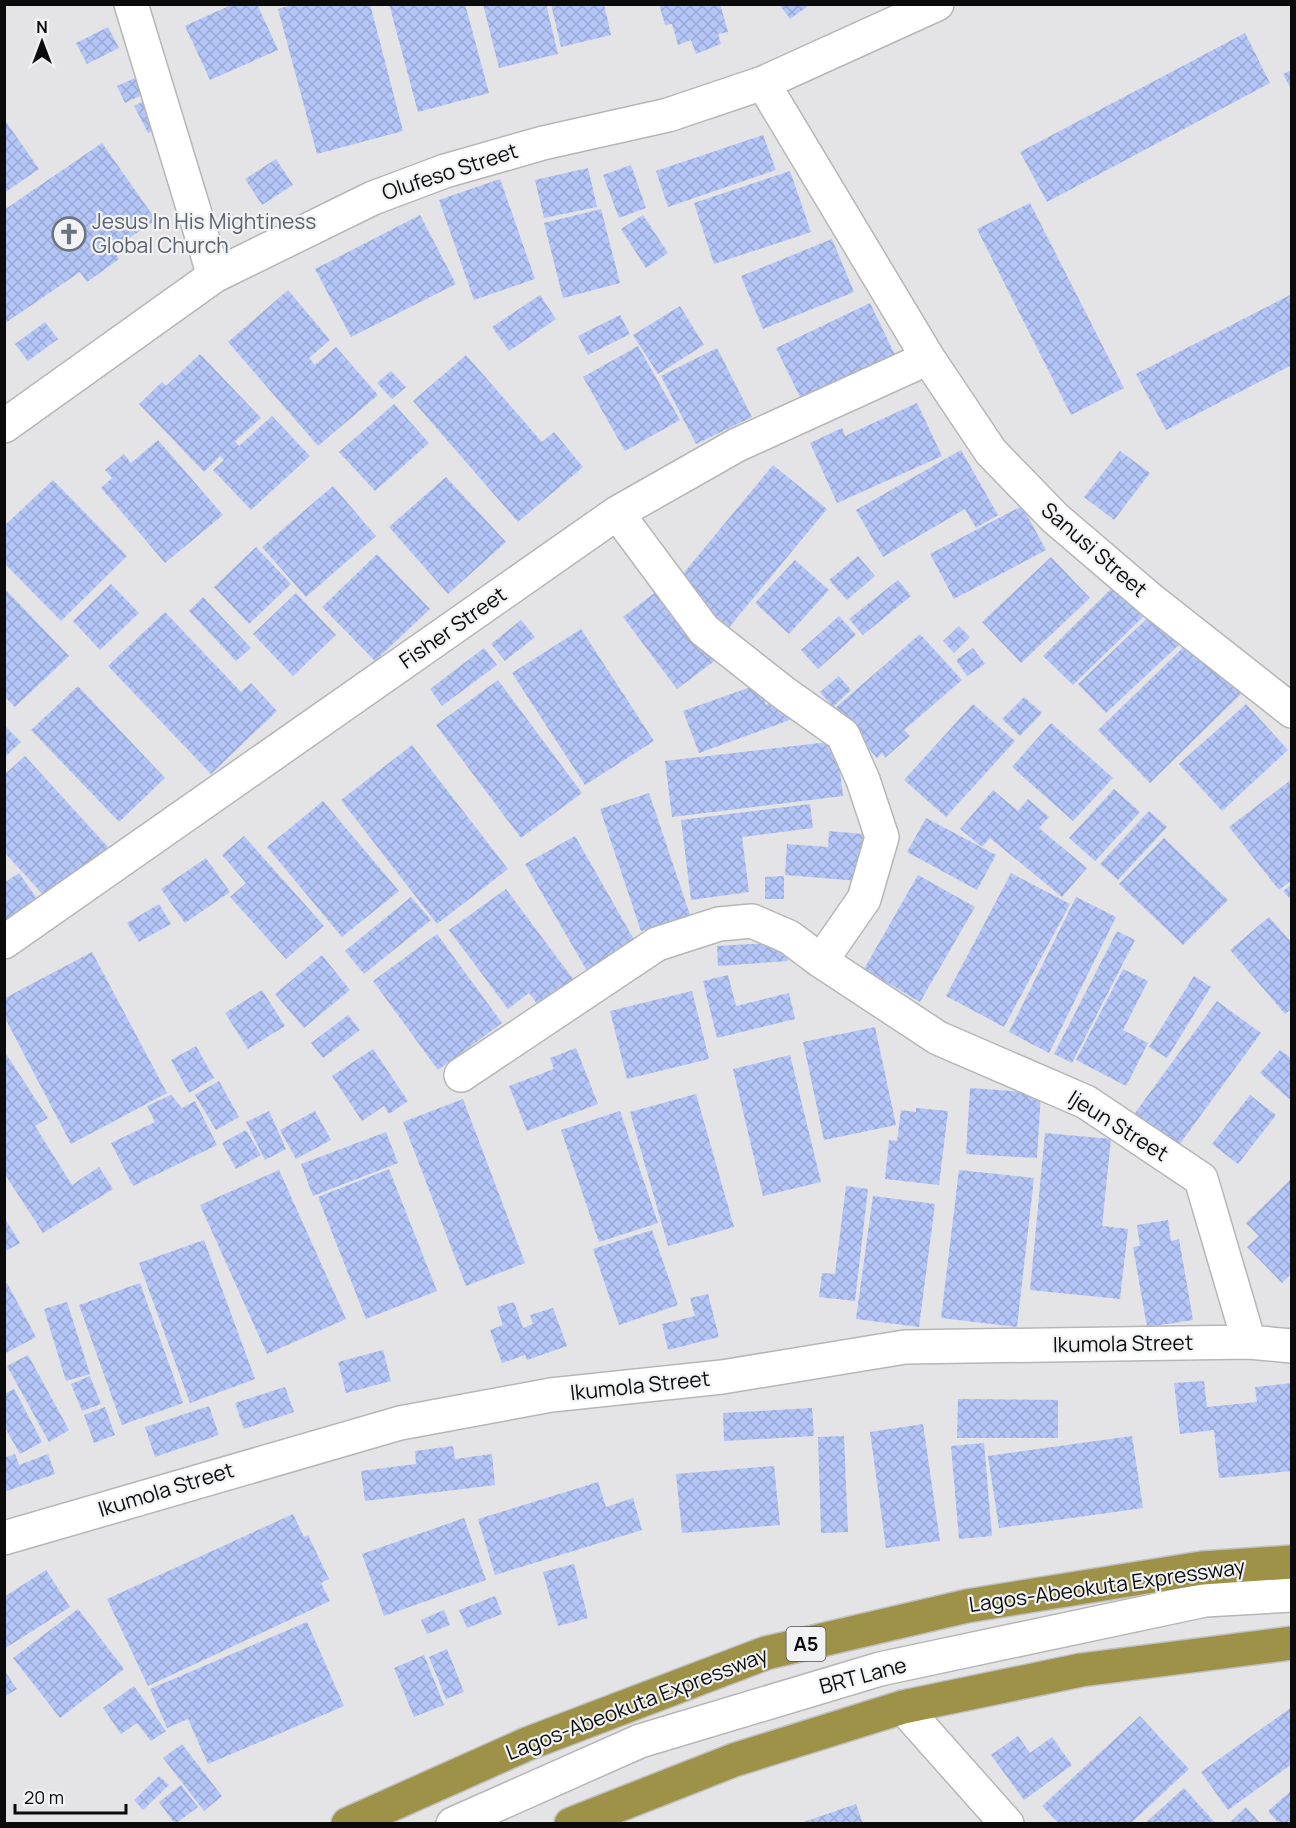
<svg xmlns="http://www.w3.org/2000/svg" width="1296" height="1828" font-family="Manrope,sans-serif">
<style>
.building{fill:url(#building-cross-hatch)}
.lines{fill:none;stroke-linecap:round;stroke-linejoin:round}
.minor-casing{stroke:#b6b6b7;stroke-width:36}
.highway-casing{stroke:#c0c0c0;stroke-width:36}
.minor{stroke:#fff;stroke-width:33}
.highway{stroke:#9d9248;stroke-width:33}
.labels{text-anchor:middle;stroke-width:4.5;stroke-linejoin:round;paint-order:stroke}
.shield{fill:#f1f2f3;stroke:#505051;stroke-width:1.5}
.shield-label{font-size:20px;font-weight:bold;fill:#0b0b0c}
.street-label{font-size:21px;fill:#0b0b0c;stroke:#f1f2f3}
.worship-label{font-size:21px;fill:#5b616d;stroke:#f1f2f3;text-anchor:start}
</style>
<defs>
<pattern id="building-cross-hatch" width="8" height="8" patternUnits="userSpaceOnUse" patternTransform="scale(1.5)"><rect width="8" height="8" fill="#b4c6f8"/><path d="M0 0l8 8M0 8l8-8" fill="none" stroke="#99a9d3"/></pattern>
</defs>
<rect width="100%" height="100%" fill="#e4e4e6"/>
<path class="building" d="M 233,4 L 257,4 L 278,50 L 210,80 L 185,26 Z
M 295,4 L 370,4 L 403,131 L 317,154 L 278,9 Z
M 389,4 L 465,4 L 489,93 L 418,112 Z
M 483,4 L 546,4 L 558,54 L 499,68 Z
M 551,4 L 604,4 L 611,35 L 561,47 Z
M 659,4 L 720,4 L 728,32 L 718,34 L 721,44 L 696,54 L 691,40 L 678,45 L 672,24 L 665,25 Z
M 779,4 L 811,4 L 790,19 Z
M 108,27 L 119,48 L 87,64 L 76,43 Z
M 1245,33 L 1270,83 L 1047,202 L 1020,152 Z
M 1292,70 L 1292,91 L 1283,74 Z
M 137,77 L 144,94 L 125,103 L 117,86 Z
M 150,98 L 164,125 L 148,133 L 134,106 Z
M 4,119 L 39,169 L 4,193 Z
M 763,135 L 776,170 L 668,207 L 656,171 Z
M 102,143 L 156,220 L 113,249 L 119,259 L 87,282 L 80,272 L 4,324 L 4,210 Z
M 276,159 L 293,185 L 262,205 L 245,179 Z
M 631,165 L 646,208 L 619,218 L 603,175 Z
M 588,168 L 597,207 L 544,218 L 535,180 Z
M 790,171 L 811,232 L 714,264 L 694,203 Z
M 500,179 L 535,279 L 474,300 L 439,200 Z
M 1030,203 L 1124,388 L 1071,415 L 977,229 Z
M 601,209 L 620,283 L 563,298 L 544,223 Z
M 420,215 L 456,284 L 351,337 L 315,269 Z
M 643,215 L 668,253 L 646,268 L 621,229 Z
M 832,239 L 854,292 L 763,329 L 741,276 Z
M 288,290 L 330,340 L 309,358 L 315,365 L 336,347 L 378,395 L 318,446 L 228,342 Z
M 1292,294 L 1292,365 L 1166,430 L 1136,374 Z
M 540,295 L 556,319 L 509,351 L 492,327 Z
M 870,303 L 895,355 L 801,399 L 776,348 Z
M 680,306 L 704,345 L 658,374 L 633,335 Z
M 620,315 L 630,334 L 588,355 L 578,336 Z
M 45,322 L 58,339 L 28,361 L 15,344 Z
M 638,346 L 680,420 L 625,451 L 583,377 Z
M 717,348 L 752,417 L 696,444 L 661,376 Z
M 200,354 L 261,418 L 235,441 L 239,446 L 272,416 L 310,456 L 251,510 L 213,470 L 224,460 L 220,456 L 204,472 L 139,404 L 162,382 L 166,386 Z
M 466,355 L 542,442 L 554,432 L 583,467 L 518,522 L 413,401 Z
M 391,371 L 406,387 L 392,399 L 377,383 Z
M 917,403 L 942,456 L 837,503 L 810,443 L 842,428 L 845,436 Z
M 394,404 L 429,443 L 375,491 L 339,452 Z
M 158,440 L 223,515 L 165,563 L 101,488 L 112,478 L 105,470 L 124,454 L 131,463 Z
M 961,450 L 998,515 L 976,528 L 965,509 L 883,557 L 856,510 Z
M 1120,451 L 1150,473 L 1114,520 L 1084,497 Z
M 773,465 L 827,509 L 726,631 L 673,586 Z
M 446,477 L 506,542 L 448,594 L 389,527 Z
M 53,480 L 127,556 L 61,621 L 4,563 L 4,526 Z
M 333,486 L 376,536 L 306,597 L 262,547 Z
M 1022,506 L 1046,550 L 954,599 L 930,554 Z
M 256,547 L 291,584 L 249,624 L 214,587 Z
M 377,554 L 430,609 L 375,661 L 322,607 Z
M 858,556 L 875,576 L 847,600 L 829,580 Z
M 1051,557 L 1090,598 L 1021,663 L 982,622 Z
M 795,560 L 829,590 L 789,634 L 755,603 Z
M 898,580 L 911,596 L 863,635 L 849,619 Z
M 111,584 L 139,613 L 100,650 L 73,621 Z
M 666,584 L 721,656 L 677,689 L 623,617 Z
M 1116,584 L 1145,615 L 1073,685 L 1043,656 Z
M 4,588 L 69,656 L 15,707 L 4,696 Z
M 296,593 L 336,635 L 293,676 L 253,634 Z
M 203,597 L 251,648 L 236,661 L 189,611 Z
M 1156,610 L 1184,640 L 1106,713 L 1078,684 Z
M 165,612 L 241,692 L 251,683 L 277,711 L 211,774 L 108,666 Z
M 839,616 L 856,635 L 818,669 L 801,650 Z
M 521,620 L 535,637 L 505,661 L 491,644 Z
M 959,626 L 970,637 L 954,653 L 943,641 Z
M 581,629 L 654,741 L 585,785 L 512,673 Z
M 920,634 L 962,680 L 904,730 L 910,736 L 885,758 L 882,753 L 877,758 L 834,709 Z
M 1190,641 L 1242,693 L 1150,783 L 1098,730 Z
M 484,648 L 497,665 L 442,706 L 430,689 Z
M 973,648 L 985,664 L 967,676 L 956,660 Z
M 839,676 L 851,690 L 833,707 L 820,692 Z
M 498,680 L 582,793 L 521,838 L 436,725 Z
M 759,684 L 766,705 L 782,699 L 790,720 L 699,753 L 683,711 Z
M 78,686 L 165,778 L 119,822 L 31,730 Z
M 1024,697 L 1042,713 L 1020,736 L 1002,719 Z
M 973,704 L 1015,741 L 946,817 L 904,780 Z
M 1246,704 L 1288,750 L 1222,811 L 1179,764 Z
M 1051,723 L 1113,778 L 1073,821 L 1012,767 Z
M 4,725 L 21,742 L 4,758 Z
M 836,741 L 843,796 L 672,817 L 665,761 Z
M 412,745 L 508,869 L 437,924 L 341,800 Z
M 25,756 L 108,847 L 48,900 L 4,852 L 4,775 Z
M 1292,779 L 1292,880 L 1279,890 L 1229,827 Z
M 1114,789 L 1140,812 L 1095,861 L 1069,838 Z
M 993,790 L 1018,811 L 1028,799 L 1049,817 L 1039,828 L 1087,868 L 1062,897 L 990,838 L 982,847 L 960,829 Z
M 649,793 L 690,915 L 641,931 L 600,809 Z
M 323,801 L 399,891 L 342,937 L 267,847 Z
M 810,804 L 813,828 L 742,837 L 749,892 L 691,900 L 681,820 Z
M 1149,811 L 1167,827 L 1118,880 L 1100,864 Z
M 926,818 L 996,855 L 977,890 L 907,852 Z
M 829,831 L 863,834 L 859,881 L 785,875 L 787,844 L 828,847 Z
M 244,836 L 324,926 L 286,959 L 230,897 L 246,883 L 222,855 Z
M 575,836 L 636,943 L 587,971 L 525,864 Z
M 1164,838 L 1228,900 L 1183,945 L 1119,884 Z
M 206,858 L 230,892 L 185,923 L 161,889 Z
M 19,873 L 45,910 L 15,931 L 4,916 L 4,883 Z
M 1011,873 L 1070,904 L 1004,1027 L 946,996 Z
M 918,875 L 975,907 L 920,1002 L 864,969 Z
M 784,876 L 784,899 L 765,899 L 765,877 Z
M 1292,884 L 1292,901 L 1283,891 Z
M 506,889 L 579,987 L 544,1013 L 529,993 L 508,1009 L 449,930 Z
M 411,897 L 431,920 L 364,974 L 345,951 Z
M 1076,897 L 1116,917 L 1049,1053 L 1009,1032 Z
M 159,904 L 171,924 L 139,942 L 127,923 Z
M 1269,917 L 1292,943 L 1292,1009 L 1285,1014 L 1230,950 Z
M 1117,931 L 1135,940 L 1072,1063 L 1054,1054 Z
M 437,934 L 502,1023 L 438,1070 L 373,981 Z
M 787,942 L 788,961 L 718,966 L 717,946 Z
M 92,952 L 167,1093 L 71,1144 L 5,1018 L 5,998 Z
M 322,955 L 350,990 L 304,1028 L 275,994 Z
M 1123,969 L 1148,981 L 1123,1030 L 1148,1043 L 1126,1086 L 1076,1060 Z
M 728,975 L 736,1006 L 789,993 L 795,1019 L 717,1038 L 703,981 Z
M 1194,976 L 1211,987 L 1167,1058 L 1149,1047 Z
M 262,990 L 285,1026 L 248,1049 L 225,1013 Z
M 692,991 L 709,1059 L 627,1079 L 610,1011 Z
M 1217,1001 L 1261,1033 L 1179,1145 L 1135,1113 Z
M 348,1015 L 360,1030 L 323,1058 L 311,1043 Z
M 875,1027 L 896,1125 L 824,1140 L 803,1042 Z
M 196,1046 L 214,1078 L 189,1093 L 171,1060 Z
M 576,1048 L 598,1104 L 527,1131 L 509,1086 L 554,1069 L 550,1058 Z
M 373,1049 L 408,1101 L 389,1114 L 384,1106 L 362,1121 L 332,1076 Z
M 1280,1050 L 1292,1059 L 1292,1096 L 1289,1099 L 1260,1073 Z
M 4,1051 L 48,1118 L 35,1126 L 72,1185 L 99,1167 L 113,1189 L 43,1233 L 4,1173 Z
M 790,1055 L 821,1182 L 763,1196 L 733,1069 Z
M 219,1081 L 239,1117 L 216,1130 L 195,1095 Z
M 970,1088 L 1041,1093 L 1037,1158 L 966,1154 Z
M 696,1094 L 734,1227 L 668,1246 L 630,1112 Z
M 171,1095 L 182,1108 L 195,1101 L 217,1145 L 133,1186 L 111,1143 L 155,1122 L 147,1106 Z
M 1250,1095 L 1276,1115 L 1238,1164 L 1212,1144 Z
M 463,1099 L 525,1263 L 466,1286 L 403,1122 Z
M 916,1108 L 948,1111 L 939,1185 L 885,1179 L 889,1140 L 897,1141 L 901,1110 L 916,1112 Z
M 269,1111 L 286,1149 L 265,1160 L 246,1122 Z
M 315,1111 L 331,1140 L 296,1159 L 280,1130 Z
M 620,1111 L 658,1223 L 599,1242 L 561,1130 Z
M 246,1130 L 261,1155 L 236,1169 L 222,1143 Z
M 386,1132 L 398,1163 L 313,1196 L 301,1164 Z
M 1045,1133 L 1111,1139 L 1102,1226 L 1128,1229 L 1120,1299 L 1030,1290 Z
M 389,1169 L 437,1291 L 366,1319 L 318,1197 Z
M 279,1170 L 346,1319 L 267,1354 L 200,1205 Z
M 959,1170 L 1034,1178 L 1017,1327 L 941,1318 Z
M 1292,1178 L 1292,1273 L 1282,1283 L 1247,1247 L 1259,1236 L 1246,1223 Z
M 846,1186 L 868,1189 L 855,1301 L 819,1297 L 822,1273 L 835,1274 Z
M 873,1196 L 935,1204 L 919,1327 L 856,1319 Z
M 4,1217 L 20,1243 L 4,1252 Z
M 1168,1220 L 1171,1241 L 1179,1239 L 1193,1320 L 1147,1327 L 1133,1247 L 1140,1246 L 1137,1225 Z
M 652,1230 L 678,1305 L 619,1325 L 593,1249 Z
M 204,1240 L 255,1379 L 190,1403 L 139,1263 Z
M 7,1283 L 36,1337 L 4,1354 L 4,1284 Z
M 140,1283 L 183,1403 L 122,1425 L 79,1305 Z
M 708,1294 L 719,1337 L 668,1350 L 662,1324 L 695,1316 L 690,1298 Z
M 67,1302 L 90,1374 L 66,1381 L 44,1309 Z
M 514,1302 L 523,1328 L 533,1324 L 530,1315 L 553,1308 L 567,1346 L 527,1360 L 525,1355 L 502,1363 L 490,1330 L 503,1325 L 497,1307 Z
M 383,1350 L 391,1381 L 346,1393 L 338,1362 Z
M 28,1355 L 69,1430 L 49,1442 L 7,1366 Z
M 90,1376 L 101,1404 L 82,1411 L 71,1384 Z
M 1204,1381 L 1207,1407 L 1257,1402 L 1255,1387 L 1292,1383 L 1292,1471 L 1219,1478 L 1214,1430 L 1180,1434 L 1174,1383 Z
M 285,1387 L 294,1412 L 244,1429 L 235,1403 Z
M 14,1389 L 42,1442 L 20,1454 L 4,1426 L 4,1394 Z
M 958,1399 L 1058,1400 L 1058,1438 L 957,1438 Z
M 209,1406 L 219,1435 L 155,1457 L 145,1427 Z
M 105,1407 L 115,1435 L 94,1443 L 84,1415 Z
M 812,1408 L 814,1436 L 724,1441 L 723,1413 Z
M 923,1424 L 940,1541 L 886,1548 L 870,1432 Z
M 844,1436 L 848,1532 L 821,1533 L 818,1437 Z
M 1132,1436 L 1143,1508 L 999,1528 L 988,1456 Z
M 984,1443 L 992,1536 L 959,1539 L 951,1446 Z
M 453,1446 L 455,1459 L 492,1454 L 495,1485 L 365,1501 L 361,1471 L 416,1464 L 415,1451 Z
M 15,1454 L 19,1465 L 48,1454 L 55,1474 L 4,1492 L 4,1458 Z
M 774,1466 L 780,1525 L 682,1533 L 676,1474 Z
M 598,1482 L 606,1507 L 633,1498 L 642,1530 L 495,1575 L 478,1519 Z
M 293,1514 L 304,1537 L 308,1535 L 329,1579 L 321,1583 L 330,1601 L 148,1686 L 107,1599 Z
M 464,1518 L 486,1580 L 384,1616 L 362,1554 Z
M 574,1564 L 588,1618 L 558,1626 L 543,1572 Z
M 46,1570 L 70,1607 L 4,1649 L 4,1597 Z
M 495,1596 L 502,1614 L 467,1628 L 459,1610 Z
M 78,1609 L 124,1669 L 60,1718 L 13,1658 Z
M 444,1610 L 450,1625 L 427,1634 L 421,1620 Z
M 307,1622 L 344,1706 L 208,1764 L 188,1719 L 167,1728 L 150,1689 Z
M 447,1649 L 464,1692 L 446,1699 L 429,1657 Z
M 424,1655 L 444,1705 L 414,1717 L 394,1668 Z
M 4,1670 L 17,1689 L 4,1697 Z
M 134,1686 L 166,1731 L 151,1741 L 137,1723 L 121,1734 L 103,1708 Z
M 1292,1707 L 1292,1764 L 1228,1810 L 1201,1772 Z
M 1140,1716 L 1189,1769 L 1130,1824 L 1059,1824 L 1042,1806 Z
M 1018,1736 L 1030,1753 L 1052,1737 L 1072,1765 L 1024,1800 L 991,1755 Z
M 182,1744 L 222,1796 L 204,1811 L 163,1758 Z
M 159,1776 L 169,1785 L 143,1810 L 134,1800 Z
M 181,1785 L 198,1807 L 175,1824 L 159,1802 Z
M 1184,1788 L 1216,1824 L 1144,1824 Z
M 1292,1790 L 1292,1824 L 1279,1824 L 1268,1811 Z
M 856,1804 L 863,1824 L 801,1824 L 801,1823 Z
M 1246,1807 L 1261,1824 L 1228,1824 Z"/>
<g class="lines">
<g class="minor-casing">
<path id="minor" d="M 131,4 L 214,276
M 763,83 L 928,358 L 991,452 L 1055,518 L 1151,600 L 1292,711
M 4,426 L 214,276 L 373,198 L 445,171 L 543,143 L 668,115 L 763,83 L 937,4
M 617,513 L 704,630 L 784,693 L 843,735 L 863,780 L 882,837 L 864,899 L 821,961
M 4,942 L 617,513 L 737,445 L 928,358
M 461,1075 L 657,944 L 719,924 L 752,921 L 789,937 L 821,961 L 938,1038 L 1086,1102 L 1201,1179 L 1249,1342
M 4,1538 L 400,1423 L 551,1395 L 722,1377 L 905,1347 L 1249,1342 L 1292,1346
M 903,1707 L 1007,1824
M 453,1824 L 640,1741 L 880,1669 L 1205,1600 L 1292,1595"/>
</g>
<g class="highway-casing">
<path id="highway" d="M 348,1824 L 527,1744 L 766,1653 L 967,1606 L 1202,1568 L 1292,1562
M 571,1824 L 734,1760 L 903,1707 L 1081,1670 L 1292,1643"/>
</g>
<use href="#minor" class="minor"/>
<use href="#highway" class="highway"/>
</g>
<defs>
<g id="church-ring" transform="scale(1.725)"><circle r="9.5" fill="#f1f2f3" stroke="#6b7280" stroke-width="1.5"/><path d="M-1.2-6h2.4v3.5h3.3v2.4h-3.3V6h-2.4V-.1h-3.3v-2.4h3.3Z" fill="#6b7280"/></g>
</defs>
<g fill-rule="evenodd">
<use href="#church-ring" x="69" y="234"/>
</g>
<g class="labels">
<rect class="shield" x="786.5" y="1627" width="39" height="34" rx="4.5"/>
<g class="shield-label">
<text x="806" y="1651">A5</text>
</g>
<g class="street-label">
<text transform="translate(450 172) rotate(-18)" y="7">Olufeso Street</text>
<text transform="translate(1094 550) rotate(41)" y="7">Sanusi Street</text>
<text transform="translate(453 628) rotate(-35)" y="7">Fisher Street</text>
<text transform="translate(1118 1126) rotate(32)" y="7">Ijeun Street</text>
<text transform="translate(1123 1344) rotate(-1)" y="7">Ikumola Street</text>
<text transform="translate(640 1386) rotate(-6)" y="7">Ikumola Street</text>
<text transform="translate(166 1490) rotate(-17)" y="7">Ikumola Street</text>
<text transform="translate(1107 1586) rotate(-8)" y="7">Lagos-Abeokuta Expressway</text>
<text transform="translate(863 1676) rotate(-15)" y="7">BRT Lane</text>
<text transform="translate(637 1704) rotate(-21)" y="7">Lagos-Abeokuta Expressway</text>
</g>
<g class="worship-label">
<text x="92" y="229">Jesus In His Mightiness<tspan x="92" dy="24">Global Church</tspan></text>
</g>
</g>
<rect width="1296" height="1828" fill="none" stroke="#0b0b0c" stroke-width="12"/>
<g transform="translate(42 42)" stroke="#f1f2f3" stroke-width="4.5" paint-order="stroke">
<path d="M0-4.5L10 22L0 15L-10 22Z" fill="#0b0b0c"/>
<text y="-9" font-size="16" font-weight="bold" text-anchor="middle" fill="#0b0b0c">N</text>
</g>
<path d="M15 1804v9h111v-9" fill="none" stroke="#0b0b0c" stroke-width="3"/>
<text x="24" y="1804" font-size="18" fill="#0b0b0c" stroke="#f1f2f3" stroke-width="4.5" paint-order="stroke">20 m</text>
</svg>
